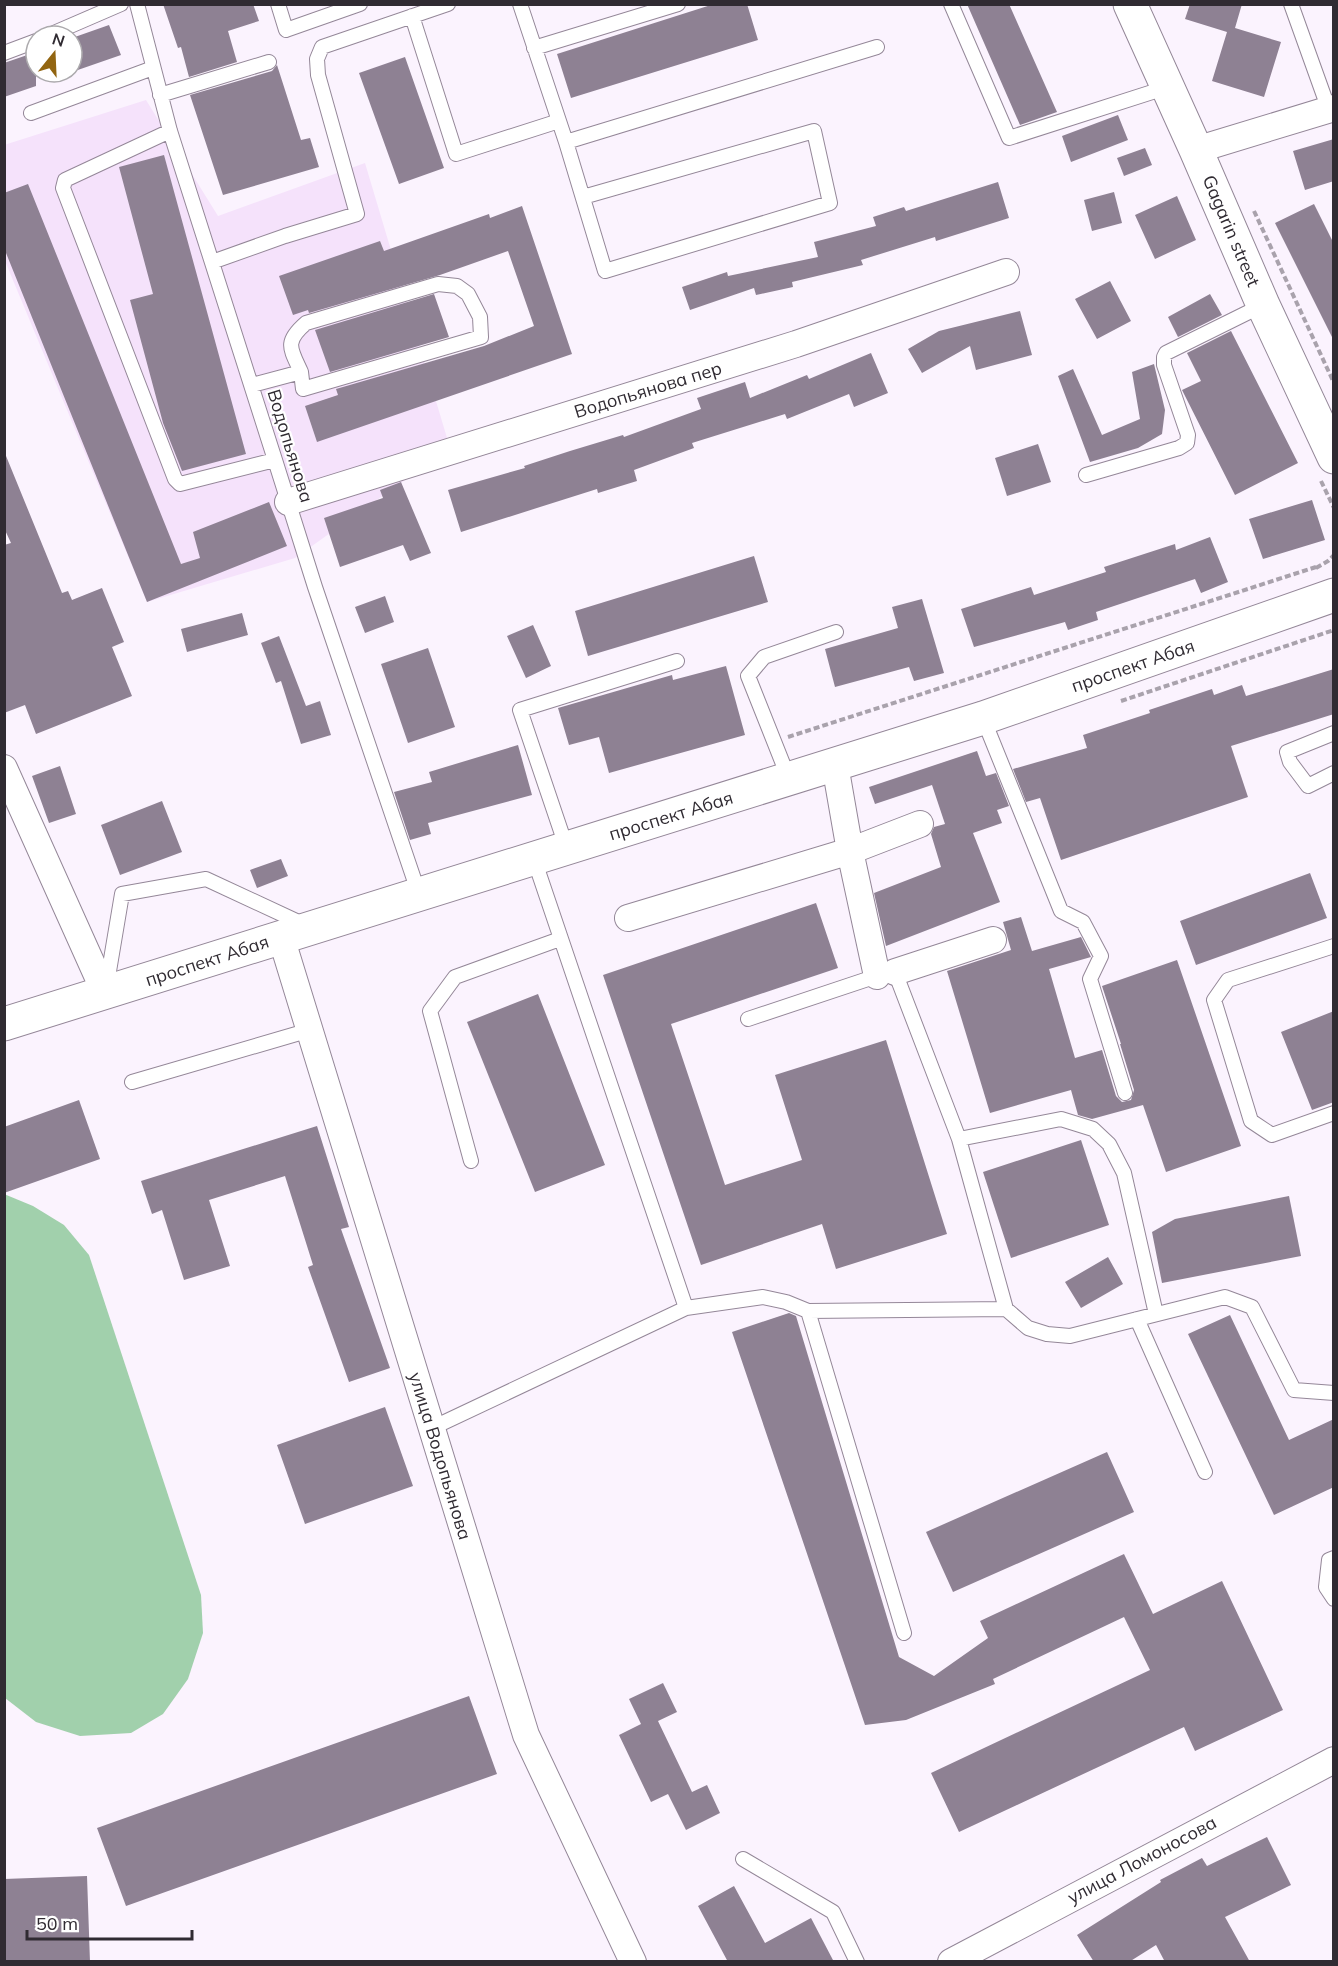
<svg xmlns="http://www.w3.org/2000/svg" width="1338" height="1966" font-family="Mulish,sans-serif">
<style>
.built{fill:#f5e2fb}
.green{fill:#a1d0ac}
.building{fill:#8e8193}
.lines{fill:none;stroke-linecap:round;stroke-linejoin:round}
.service-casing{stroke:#948798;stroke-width:16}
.minor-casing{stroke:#948798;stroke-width:28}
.secondary-casing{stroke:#948798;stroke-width:35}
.path{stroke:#a9a2ac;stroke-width:4;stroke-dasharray:6 3;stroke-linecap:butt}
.service{stroke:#fff;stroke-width:14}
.minor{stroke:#fff;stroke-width:26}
.secondary{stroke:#fff;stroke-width:33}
.labels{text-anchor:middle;stroke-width:4.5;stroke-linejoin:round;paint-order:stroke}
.street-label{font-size:18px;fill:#302b32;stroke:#fff}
</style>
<rect width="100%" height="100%" fill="#fbf3fe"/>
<path class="built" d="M 146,100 L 218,216 L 365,163 L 450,448 L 295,558 L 147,602 L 5,261 L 4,145 Z"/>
<path class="green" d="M 4,1194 L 33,1206 L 64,1225 L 89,1255 L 201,1595 L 203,1633 L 188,1679 L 163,1714 L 131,1733 L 80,1736 L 36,1722 L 5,1698 Z"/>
<path class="building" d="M 163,4 L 253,4 L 259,21 L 228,31 L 237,62 L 189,77 L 181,47 L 178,48 Z
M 714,4 L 747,4 L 758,40 L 571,98 L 557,54 Z
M 967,4 L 1009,4 L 1057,112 L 1020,125 Z
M 1190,4 L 1242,4 L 1235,28 L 1281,42 L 1264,97 L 1212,81 L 1227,32 L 1185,19 Z
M 109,25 L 121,55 L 72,72 L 72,38 Z
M 36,52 L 36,86 L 4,97 L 4,63 Z
M 405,57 L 444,168 L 399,184 L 359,73 Z
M 277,65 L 301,140 L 310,138 L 319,167 L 223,195 L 190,95 L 272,71 Z
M 1118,115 L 1128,140 L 1071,162 L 1062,136 Z
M 1334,139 L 1334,181 L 1305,190 L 1293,151 Z
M 1145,148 L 1152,165 L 1124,176 L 1117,158 Z
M 164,155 L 246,454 L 182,471 L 163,423 L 130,300 L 153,294 L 119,167 Z
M 998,182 L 1009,218 L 936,241 L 935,237 L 861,260 L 863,265 L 792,282 L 793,287 L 756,295 L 754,288 L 690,310 L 682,287 L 727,272 L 728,276 L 818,257 L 814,242 L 876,226 L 873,217 L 904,207 L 906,211 Z
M 28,184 L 181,564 L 200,558 L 193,532 L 269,502 L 287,546 L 147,602 L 4,248 L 4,193 Z
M 1114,192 L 1122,223 L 1092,231 L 1084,200 Z
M 1177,196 L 1196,240 L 1155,259 L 1135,215 Z
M 1314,204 L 1334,244 L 1334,341 L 1275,223 Z
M 522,206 L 572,354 L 317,442 L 305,406 L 338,395 L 336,389 L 484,346 L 534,326 L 508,251 L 440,275 L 309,313 L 308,310 L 293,315 L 279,276 L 380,241 L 384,251 L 489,214 L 490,218 Z
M 1110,281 L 1131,321 L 1097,339 L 1075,299 Z
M 434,294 L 449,337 L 330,372 L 315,330 Z
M 1210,294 L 1222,315 L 1178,337 L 1168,317 Z
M 1020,311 L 1032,355 L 976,370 L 970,346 L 922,373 L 908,349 L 939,331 Z
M 1231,331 L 1298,463 L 1235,495 L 1182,390 L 1201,381 L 1187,353 Z
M 871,353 L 888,393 L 854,407 L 849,394 L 787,419 L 785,414 L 692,443 L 694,448 L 634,470 L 637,481 L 598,493 L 597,489 L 461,532 L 448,490 L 525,468 L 524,466 L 570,451 L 623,435 L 624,437 L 701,409 L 697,398 L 745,382 L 750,398 L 807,375 L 809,379 Z
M 1154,364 L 1165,410 L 1162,434 L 1138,448 L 1090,462 L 1058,376 L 1073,369 L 1102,435 L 1140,419 L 1132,372 Z
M 1038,444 L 1051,482 L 1007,496 L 995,458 Z
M 4,451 L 62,593 L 68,591 L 72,600 L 102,588 L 124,642 L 112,647 L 132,696 L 36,734 L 25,705 L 4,713 L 4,545 L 11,543 L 4,528 Z
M 401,482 L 431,553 L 410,561 L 403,545 L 340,567 L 324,518 L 383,498 L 380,490 Z
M 1312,500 L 1325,540 L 1263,559 L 1249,519 Z
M 1210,537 L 1228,582 L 1201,593 L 1195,579 L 1096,612 L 1098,620 L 1068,630 L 1065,622 L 974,647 L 961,609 L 1031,587 L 1034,595 L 1106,572 L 1104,567 L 1175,544 L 1176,550 Z
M 754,556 L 768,602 L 588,656 L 575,611 Z
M 385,596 L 394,622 L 365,633 L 355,607 Z
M 922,599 L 944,673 L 914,681 L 909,667 L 835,687 L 825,649 L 898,628 L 892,607 Z
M 242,613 L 248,635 L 187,652 L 181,629 Z
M 533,625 L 551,666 L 526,678 L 507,636 Z
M 279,636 L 306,706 L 320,701 L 331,735 L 301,744 L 281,681 L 276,683 L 261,643 Z
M 428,648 L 455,727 L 408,743 L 381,664 Z
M 726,666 L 745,735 L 609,773 L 599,737 L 569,745 L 558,708 L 672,675 L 673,680 Z
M 1334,669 L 1334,714 L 1231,746 L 1248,797 L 1061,860 L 1040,798 L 1026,802 L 1013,769 L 1087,748 L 1083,735 L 1150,713 L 1149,710 L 1212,689 L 1214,695 L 1242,685 L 1246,696 Z
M 518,745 L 532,795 L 428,823 L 431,834 L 410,840 L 394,792 L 432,782 L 429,772 Z
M 977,751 L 986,776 L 996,773 L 1009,806 L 997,810 L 1002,823 L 973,833 L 1000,902 L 886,946 L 874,893 L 941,867 L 931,834 L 934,827 L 945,824 L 932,785 L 875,804 L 869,787 Z
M 60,766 L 76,814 L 49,823 L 32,776 Z
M 162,801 L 182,852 L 120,875 L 101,825 Z
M 281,859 L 288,876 L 257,888 L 250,870 Z
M 1310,873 L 1327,918 L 1196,965 L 1180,921 Z
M 816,903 L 838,968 L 671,1024 L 725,1185 L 802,1160 L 775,1075 L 886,1040 L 947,1234 L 836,1269 L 822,1224 L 701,1265 L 603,975 Z
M 1021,917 L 1032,951 L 1081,937 L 1091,957 L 1049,969 L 1075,1058 L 1102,1050 L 1116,1096 L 1122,1102 L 1131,1100 L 1134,1090 L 1120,1044 L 1121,1044 L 1102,986 L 1177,960 L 1241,1146 L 1166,1172 L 1143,1105 L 1092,1119 L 1078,1115 L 1071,1090 L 990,1113 L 947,971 L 1011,950 L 1003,922 Z
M 538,994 L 605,1165 L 535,1192 L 467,1022 Z
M 1334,1011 L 1334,1102 L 1312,1110 L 1281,1032 Z
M 79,1100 L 100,1159 L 4,1193 L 4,1127 Z
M 317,1126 L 349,1227 L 341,1229 L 390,1368 L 349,1382 L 308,1267 L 313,1265 L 285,1176 L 209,1200 L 230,1266 L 184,1280 L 162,1210 L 152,1214 L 141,1181 Z
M 1081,1140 L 1109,1225 L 1011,1258 L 983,1172 Z
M 1289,1196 L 1301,1256 L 1162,1283 L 1152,1232 L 1175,1219 Z
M 1108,1257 L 1123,1284 L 1081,1308 L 1065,1282 Z
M 789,1313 L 796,1316 L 899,1657 L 934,1676 L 988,1638 L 980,1621 L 1124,1554 L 1153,1614 L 1222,1581 L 1283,1710 L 1195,1751 L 1184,1727 L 959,1832 L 931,1773 L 1150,1670 L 1124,1617 L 993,1679 L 995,1684 L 906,1720 L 865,1725 L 732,1332 Z
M 1230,1315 L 1289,1440 L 1334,1419 L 1334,1487 L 1274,1515 L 1188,1334 Z
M 385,1407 L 413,1486 L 305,1524 L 277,1445 Z
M 1107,1452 L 1134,1512 L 953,1592 L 926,1532 Z
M 663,1683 L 677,1712 L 658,1721 L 692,1792 L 707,1785 L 720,1813 L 686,1830 L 668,1794 L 651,1802 L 619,1735 L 641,1724 L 629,1699 Z
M 469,1696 L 497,1774 L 126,1906 L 97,1828 Z
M 1267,1837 L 1291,1885 L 1225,1917 L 1250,1962 L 1165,1962 L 1156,1945 L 1129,1962 L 1094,1962 L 1077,1935 L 1161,1882 L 1160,1880 L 1202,1858 L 1207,1866 Z
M 87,1876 L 90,1962 L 4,1962 L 4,1879 Z
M 734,1886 L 765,1943 L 811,1918 L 834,1962 L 728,1962 L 698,1906 Z"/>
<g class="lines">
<g class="service-casing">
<path id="service" d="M 137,4 L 170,131 L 275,460 L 315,587 L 419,894
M 278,4 L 286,30 L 360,4
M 520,4 L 566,142 L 605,271 L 830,203 L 814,131 L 583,197
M 951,4 L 1009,138 L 1168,87
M 1291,4 L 1329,110
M 412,16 L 456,154 L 559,121
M 47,36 L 121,4
M 534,48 L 678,4
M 4,53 L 36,41
M 160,95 L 269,62
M 31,113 L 153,68
M 170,131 L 65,180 L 63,188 L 175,479 L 180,484 L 275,460
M 566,142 L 877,47
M 212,262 L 285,236 L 357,214 L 318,75 L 317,59 L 322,47 L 448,4
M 252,385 L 301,372 L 303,389 L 481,337 L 480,317 L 468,294 L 457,286 L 438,284 L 306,323 C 284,342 290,348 301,372
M 1086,475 L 1179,448 L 1187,443 L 1188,435 L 1164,365 L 1164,357 L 1166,353 L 1263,305
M 983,718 L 1061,911 L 1083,922 L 1101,956 L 1090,979 L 1125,1093
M 1334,733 L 1287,752 L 1290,762 L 1308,786 L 1334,773
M 789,779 L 748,676 L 764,657 L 836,632
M 567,849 L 520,710 L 677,661
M 1334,946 L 1228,980 L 1214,1000 L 1251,1121 L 1272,1135 L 1334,1113
M 106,989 L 122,894 L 206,879 L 305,925
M 748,1019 L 877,976 L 895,972 L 959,1139 L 1006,1309 L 1028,1328 L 1047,1334 L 1070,1336 L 1225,1297 L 1252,1307 L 1294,1390 L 1334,1393
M 132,1082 L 310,1030
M 959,1139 L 1061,1119 L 1093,1129 L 1109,1144 L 1124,1173 L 1156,1314
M 471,1161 L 430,1011 L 455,977 L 560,939
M 686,1308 L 763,1297 L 786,1302 L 808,1311 L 904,1633
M 808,1311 L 1006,1309
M 1137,1319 L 1205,1472
M 432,1428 L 686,1308 L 534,859
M 1334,1558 L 1329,1560 L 1326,1587 L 1334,1599
M 743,1859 L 833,1912 L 857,1962"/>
</g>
<g class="minor-casing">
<path id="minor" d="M 1196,150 L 1334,108
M 288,502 L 796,344 L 1006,272
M 835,765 L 850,851 L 877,976
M 4,768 L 105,993
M 628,918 L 850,851 L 920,824
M 281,937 L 526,1735 L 633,1962
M 895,972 L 993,940
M 951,1962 L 1334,1760"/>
</g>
<g class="secondary-casing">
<path id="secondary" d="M 1130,4 L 1196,150 L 1263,305 L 1334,457
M 4,1024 L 983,718 L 1334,595"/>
</g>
<path class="path" d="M 1254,211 L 1334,383
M 1321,481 L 1334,508
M 1316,568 L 1328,561 L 1334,555
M 1121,701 L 1334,630
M 788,737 L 1316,567"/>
<use href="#service" class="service"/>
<use href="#minor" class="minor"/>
<use href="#secondary" class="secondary"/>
</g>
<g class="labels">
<g class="street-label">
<text transform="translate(1231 231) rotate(67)" y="6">Gagarin street</text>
<text transform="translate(648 390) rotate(-17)" y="6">Водопьянова пер</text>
<text transform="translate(290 446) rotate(73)" y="6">Водопьянова</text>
<text transform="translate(1133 666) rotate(-19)" y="6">проспект Абая</text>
<text transform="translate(671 816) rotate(-17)" y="6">проспект Абая</text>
<text transform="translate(207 961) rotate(-18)" y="6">проспект Абая</text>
<text transform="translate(440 1456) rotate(73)" y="6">улица Водопьянова</text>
<text transform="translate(1142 1860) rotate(-28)" y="6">улица Ломоносова</text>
</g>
</g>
<rect width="1338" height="1966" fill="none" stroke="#302b32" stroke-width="12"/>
<g transform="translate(54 54) rotate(18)"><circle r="28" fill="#ffffff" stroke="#acaaad" stroke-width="1.5"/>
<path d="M0-4.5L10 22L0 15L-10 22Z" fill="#926511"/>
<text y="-9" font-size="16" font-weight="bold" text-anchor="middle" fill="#302b32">N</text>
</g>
<path d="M27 1930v9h165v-9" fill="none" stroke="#302b32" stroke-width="3"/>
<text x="36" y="1930" font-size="18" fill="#302b32" stroke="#ffffff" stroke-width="4.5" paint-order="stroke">50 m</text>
</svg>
